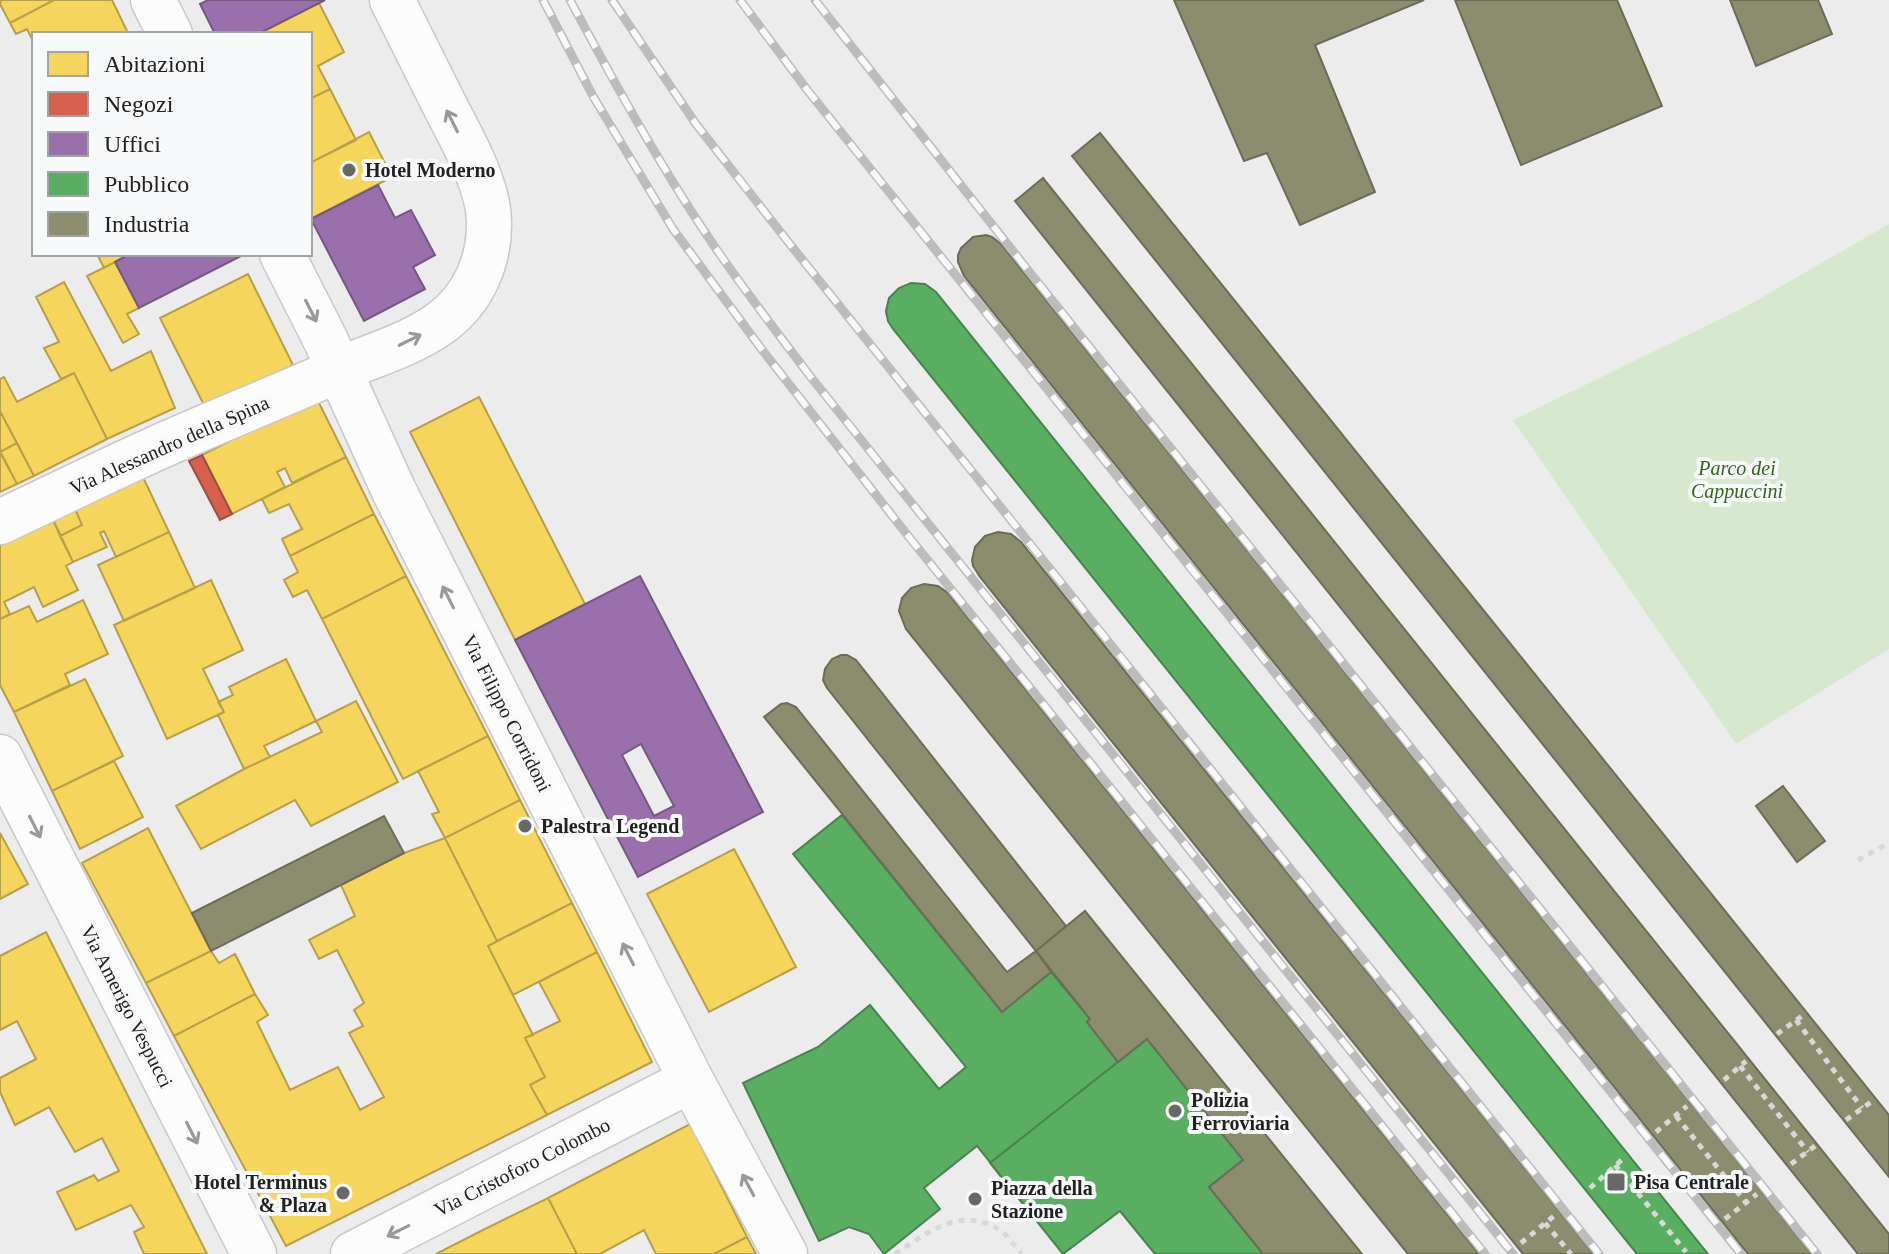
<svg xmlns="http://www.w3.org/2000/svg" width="1889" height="1254" font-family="Georgia,serif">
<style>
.green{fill:#d6e9ce}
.homes{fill:#f6d55c;stroke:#b69f4a;stroke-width:2}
.shops{fill:#d6604d;stroke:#a04d40;stroke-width:2}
.offices{fill:#9970ab;stroke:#755882;stroke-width:2;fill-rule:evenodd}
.public{fill:#5aae61;stroke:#49844e;stroke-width:2}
.industry{fill:#8c8c6e;stroke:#6c6c57;stroke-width:2}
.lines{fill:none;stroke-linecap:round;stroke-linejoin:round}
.minor-casing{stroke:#c9c9c9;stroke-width:47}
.path{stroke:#d8d8d8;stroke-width:5;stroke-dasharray:6 6;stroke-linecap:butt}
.minor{stroke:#fcfcfc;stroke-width:44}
.rail-casing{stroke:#bcbcbc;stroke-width:9}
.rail{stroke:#f8f9fa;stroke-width:6;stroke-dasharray:18;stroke-linecap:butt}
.oneway{stroke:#999}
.poi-dot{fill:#686868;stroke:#f8f9fa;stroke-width:3}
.labels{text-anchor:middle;stroke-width:8;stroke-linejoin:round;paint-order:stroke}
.poi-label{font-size:20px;font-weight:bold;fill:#212121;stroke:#f8f9fa;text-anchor:start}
.street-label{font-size:20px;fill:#212121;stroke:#f8f9fa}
.park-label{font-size:20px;font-style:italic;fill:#33651b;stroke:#f8f9fa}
</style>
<rect width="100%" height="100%" fill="#ececec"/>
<path class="green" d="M 1889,224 L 1889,649 L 1736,744 L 1513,420 L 1747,306 Z"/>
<path class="homes" d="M 1,0 L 54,0 L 10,23 L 0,4 Z
M 54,0 L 112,0 L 128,33 L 34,34 L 34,43 L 27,29 L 16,34 L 10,23 Z
M 319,3 L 344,52 L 318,66 L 330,89 L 310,99 L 310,34 L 258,34 Z
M 330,89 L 356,140 L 310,163 L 310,99 Z
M 369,132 L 392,177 L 311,219 L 310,163 Z
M 97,254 L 130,254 L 104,268 Z
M 115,262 L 139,308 L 127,314 L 139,334 L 123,343 L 87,276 Z
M 248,274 L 293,365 L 206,409 L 160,318 Z
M 64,282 L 111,371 L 151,351 L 175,408 L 107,439 L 74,373 L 61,379 L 44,348 L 59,342 L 36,297 Z
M 74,373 L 107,439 L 34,476 L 0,411 L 0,379 L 4,377 L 17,402 Z
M 316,397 L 346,457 L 292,483 L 285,468 L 277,472 L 285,487 L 232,514 L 202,455 Z
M 479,397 L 585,604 L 515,640 L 410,432 Z
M 0,411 L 17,443 L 0,452 Z
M 17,443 L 34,476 L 17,484 L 0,452 Z
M 0,451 L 17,484 L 0,492 Z
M 346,457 L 374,514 L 290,556 L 282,539 L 302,529 L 289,504 L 269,513 L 262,499 Z
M 141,473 L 169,532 L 116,557 L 104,531 L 100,533 L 107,547 L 73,562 L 60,536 L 82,525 L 73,504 Z
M 73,504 L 82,525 L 60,536 L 51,515 Z
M 374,514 L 406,576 L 322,619 L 307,590 L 293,597 L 284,580 L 298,572 L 290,556 Z
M 51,515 L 73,562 L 66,566 L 78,590 L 43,607 L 34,587 L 4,602 L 10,614 L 0,619 L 0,539 Z
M 169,532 L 195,588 L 124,621 L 98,565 Z
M 406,576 L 488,736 L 403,779 L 322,619 Z
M 211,580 L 243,650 L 203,669 L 224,712 L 167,739 L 114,625 Z
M 83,600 L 108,654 L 65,674 L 70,685 L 14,712 L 0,685 L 0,619 L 29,606 L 37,622 Z
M 286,659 L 316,721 L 264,746 L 270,757 L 244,769 L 218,715 L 224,712 L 218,702 L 233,695 L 229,687 Z
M 85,679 L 123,756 L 52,791 L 14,712 Z
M 356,701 L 398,782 L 311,826 L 295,800 L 201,849 L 176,806 L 244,769 L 322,732 L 316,721 Z
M 488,736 L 520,800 L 445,838 L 432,814 L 439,812 L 418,771 Z
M 114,761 L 143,817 L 80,849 L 52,791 Z
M 520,800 L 572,903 L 497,941 L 445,838 Z
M 148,828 L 211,951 L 146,983 L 82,863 Z
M 0,833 L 28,884 L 0,899 Z
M 445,838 L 497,941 L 488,946 L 533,1035 L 525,1038 L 545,1077 L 530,1085 L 547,1115 L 286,1246 L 174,1036 L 255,994 L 268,1015 L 257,1022 L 290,1090 L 338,1067 L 360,1110 L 384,1097 L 349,1033 L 363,1026 L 354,1010 L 364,1003 L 337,950 L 319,959 L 309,940 L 355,916 L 341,885 L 404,853 Z
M 734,849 L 796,967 L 709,1012 L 647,894 Z
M 572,903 L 597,952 L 513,995 L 488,946 Z
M 46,932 L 207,1254 L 144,1254 L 134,1232 L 144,1227 L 131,1205 L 76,1230 L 57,1192 L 94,1175 L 98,1181 L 119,1171 L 102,1138 L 75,1152 L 49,1107 L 15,1125 L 0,1092 L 0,1078 L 36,1059 L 17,1021 L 0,1030 L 0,956 Z
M 211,951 L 219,963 L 235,954 L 255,994 L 174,1036 L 146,983 Z
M 597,952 L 652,1062 L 547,1115 L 530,1085 L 545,1077 L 525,1038 L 560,1021 L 539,982 Z
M 690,1124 L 747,1237 L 714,1254 L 656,1254 L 644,1230 L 600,1254 L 577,1254 L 548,1198 Z
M 548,1198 L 577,1254 L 436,1254 L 483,1230 Z
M 747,1237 L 756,1254 L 714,1254 Z"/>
<path class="shops" d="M 202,455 L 232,514 L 220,520 L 189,461 Z"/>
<path class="offices" d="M 208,0 L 325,0 L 258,34 L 215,34 L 200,4 Z
M 378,185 L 395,218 L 411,210 L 435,255 L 413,267 L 425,289 L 364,321 L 311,219 Z
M 130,254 L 240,254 L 241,256 L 139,308 L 115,262 Z
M 640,576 L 763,812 L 638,877 L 515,640 ZM 641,744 L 674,806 L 654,816 L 622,755 Z"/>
<path class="public" d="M 911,283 L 925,284 L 936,292 L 1708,1254 L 1637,1254 L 893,329 L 888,321 L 886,311 L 889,298 L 899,288 Z
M 842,815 L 1002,1012 L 1051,972 L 1090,1019 L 1087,1022 L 1118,1062 L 1147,1039 L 1243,1160 L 1209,1187 L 1263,1254 L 1155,1254 L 1120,1211 L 1063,1254 L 977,1146 L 924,1188 L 940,1209 L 884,1254 L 869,1234 L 849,1227 L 819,1241 L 743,1083 L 818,1047 L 870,1005 L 939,1089 L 966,1067 L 793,854 Z
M 1147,1039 L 1243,1160 L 1209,1187 L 1263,1254 L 1155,1254 L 1120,1211 L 1063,1254 L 990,1163 Z"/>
<path class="industry" d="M 1174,0 L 1424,0 L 1315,45 L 1375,192 L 1300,225 L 1267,153 L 1244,161 Z
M 1455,0 L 1617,0 L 1662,106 L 1521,165 Z
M 1730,0 L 1818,0 L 1832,34 L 1756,66 Z
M 1100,133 L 1889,1115 L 1889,1177 L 1072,156 Z
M 1043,178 L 1889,1234 L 1889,1254 L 1858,1254 L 1015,201 Z
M 986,235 L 992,237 L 1001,244 L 1812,1254 L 1748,1254 L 964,276 L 958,262 L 958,255 L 961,248 L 973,237 Z
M 998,532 L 1011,534 L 1021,542 L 1594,1254 L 1523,1254 L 980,577 L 973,566 L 972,560 L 975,547 L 985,536 Z
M 924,584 L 938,586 L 948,593 L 1479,1254 L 1408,1254 L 906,629 L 899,611 L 902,598 L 911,588 Z
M 841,655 L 847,655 L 856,660 L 1066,926 L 1036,951 L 827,688 L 823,680 L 825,669 L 832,659 Z
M 787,703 L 796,707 L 1007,972 L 1036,951 L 1051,972 L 1002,1012 L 764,717 L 781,704 Z
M 1783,786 L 1825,841 L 1797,862 L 1756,806 Z
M 384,816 L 404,853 L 211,951 L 192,913 Z
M 1085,911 L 1362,1254 L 1263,1254 L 1209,1187 L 1243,1160 L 1147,1039 L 1118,1062 L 1087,1022 L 1090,1019 L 1036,951 Z"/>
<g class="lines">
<g class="minor-casing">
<path id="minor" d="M 153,0 L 170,34
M 282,254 L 325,339 L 394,491 L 691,1080 L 785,1254
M 0,522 C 53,497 106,471 159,447 C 215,422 271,400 327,375 C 365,357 408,347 442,322 C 474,298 490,260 489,221 C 488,184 463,141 446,108 C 428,72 410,36 392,0
M 0,757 L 254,1254
M 353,1254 L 691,1080"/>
</g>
<path class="path" d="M 1858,860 L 1889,843
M 1796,1020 L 1862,1108
M 1777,1034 L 1806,1013
M 1740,1066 L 1808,1152
M 1724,1080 L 1746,1061
M 1676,1116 L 1746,1203
M 1846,1120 L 1875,1099
M 1656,1132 L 1687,1106
M 1791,1164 L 1815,1146
M 1615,1165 L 1686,1252
M 1590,1188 L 1624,1158
M 1725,1219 L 1757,1194
M 1545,1223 L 1571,1254
M 1521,1243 L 1554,1216
M 895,1254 C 927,1233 961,1205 1000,1230 C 1008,1235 1015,1246 1021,1254"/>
<use href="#minor" class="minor"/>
<g class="rail-casing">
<path id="rail" d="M 543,0 L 594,98 L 673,229 L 763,351 L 905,532 L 1485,1254
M 570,0 C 616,86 664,173 719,253 C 748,295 779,335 810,376 L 1513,1254
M 612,0 L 696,124 L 789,243 L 1599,1254
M 740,0 L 808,91 L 1741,1254
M 815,0 L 1027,269 L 1817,1254"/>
</g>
<use href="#rail" class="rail"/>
</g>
<defs><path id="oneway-shaft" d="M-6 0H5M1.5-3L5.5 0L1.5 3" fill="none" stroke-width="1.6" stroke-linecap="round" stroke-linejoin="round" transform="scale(2)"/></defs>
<g class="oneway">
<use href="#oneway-shaft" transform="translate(452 121) rotate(-117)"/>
<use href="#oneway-shaft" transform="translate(311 311) rotate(63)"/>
<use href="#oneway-shaft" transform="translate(410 340) rotate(-26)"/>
<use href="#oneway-shaft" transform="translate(448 597) rotate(-117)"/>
<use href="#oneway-shaft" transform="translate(35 827) rotate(63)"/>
<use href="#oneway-shaft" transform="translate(628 954) rotate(-117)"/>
<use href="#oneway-shaft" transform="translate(192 1133) rotate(63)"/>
<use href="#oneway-shaft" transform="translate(748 1185) rotate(-118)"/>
<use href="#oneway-shaft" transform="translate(398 1231) rotate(153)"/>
</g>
<g class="poi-dot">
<circle cx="349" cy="170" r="8"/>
<circle cx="525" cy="826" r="8"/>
<circle cx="1175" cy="1111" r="8"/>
<rect x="1606" y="1172" width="20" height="20" rx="4"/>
<circle cx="343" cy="1193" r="8"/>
<circle cx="975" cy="1199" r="8"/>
</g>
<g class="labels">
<g class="poi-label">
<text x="365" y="177">Hotel Moderno</text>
<text x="541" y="833">Palestra Legend</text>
<text x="1191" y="1107">Polizia<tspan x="1191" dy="23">Ferroviaria</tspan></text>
<text x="327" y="1189" text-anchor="end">Hotel Terminus<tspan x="327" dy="23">&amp; Plaza</tspan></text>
<text x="1634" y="1189">Pisa Centrale</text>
<text x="991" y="1195">Piazza della<tspan x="991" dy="23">Stazione</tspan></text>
</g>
<g class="street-label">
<text transform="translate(169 445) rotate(-24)" y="7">Via Alessandro della Spina</text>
<text transform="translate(507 713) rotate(63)" y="7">Via Filippo Corridoni</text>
<text transform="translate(127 1006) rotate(63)" y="7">Via Amerigo Vespucci</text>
<text transform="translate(522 1167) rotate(-27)" y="7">Via Cristoforo Colombo</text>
</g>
<g class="park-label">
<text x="1737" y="475">Parco dei<tspan x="1737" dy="23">Cappuccini</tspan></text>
</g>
</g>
<rect x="32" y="32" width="280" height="224" fill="#f8f9fa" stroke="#a2a3a3" stroke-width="2"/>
<rect x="48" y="52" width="40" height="24" fill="#f6d55c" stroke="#a2a3a3" stroke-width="2"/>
<text x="104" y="72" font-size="24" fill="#212121">Abitazioni</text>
<rect x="48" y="92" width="40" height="24" fill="#d6604d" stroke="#a2a3a3" stroke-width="2"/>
<text x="104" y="112" font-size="24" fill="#212121">Negozi</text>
<rect x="48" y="132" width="40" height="24" fill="#9970ab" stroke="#a2a3a3" stroke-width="2"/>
<text x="104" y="152" font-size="24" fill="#212121">Uffici</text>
<rect x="48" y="172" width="40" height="24" fill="#5aae61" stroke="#a2a3a3" stroke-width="2"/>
<text x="104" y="192" font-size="24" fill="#212121">Pubblico</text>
<rect x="48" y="212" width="40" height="24" fill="#8c8c6e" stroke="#a2a3a3" stroke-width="2"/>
<text x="104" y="232" font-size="24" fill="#212121">Industria</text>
</svg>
